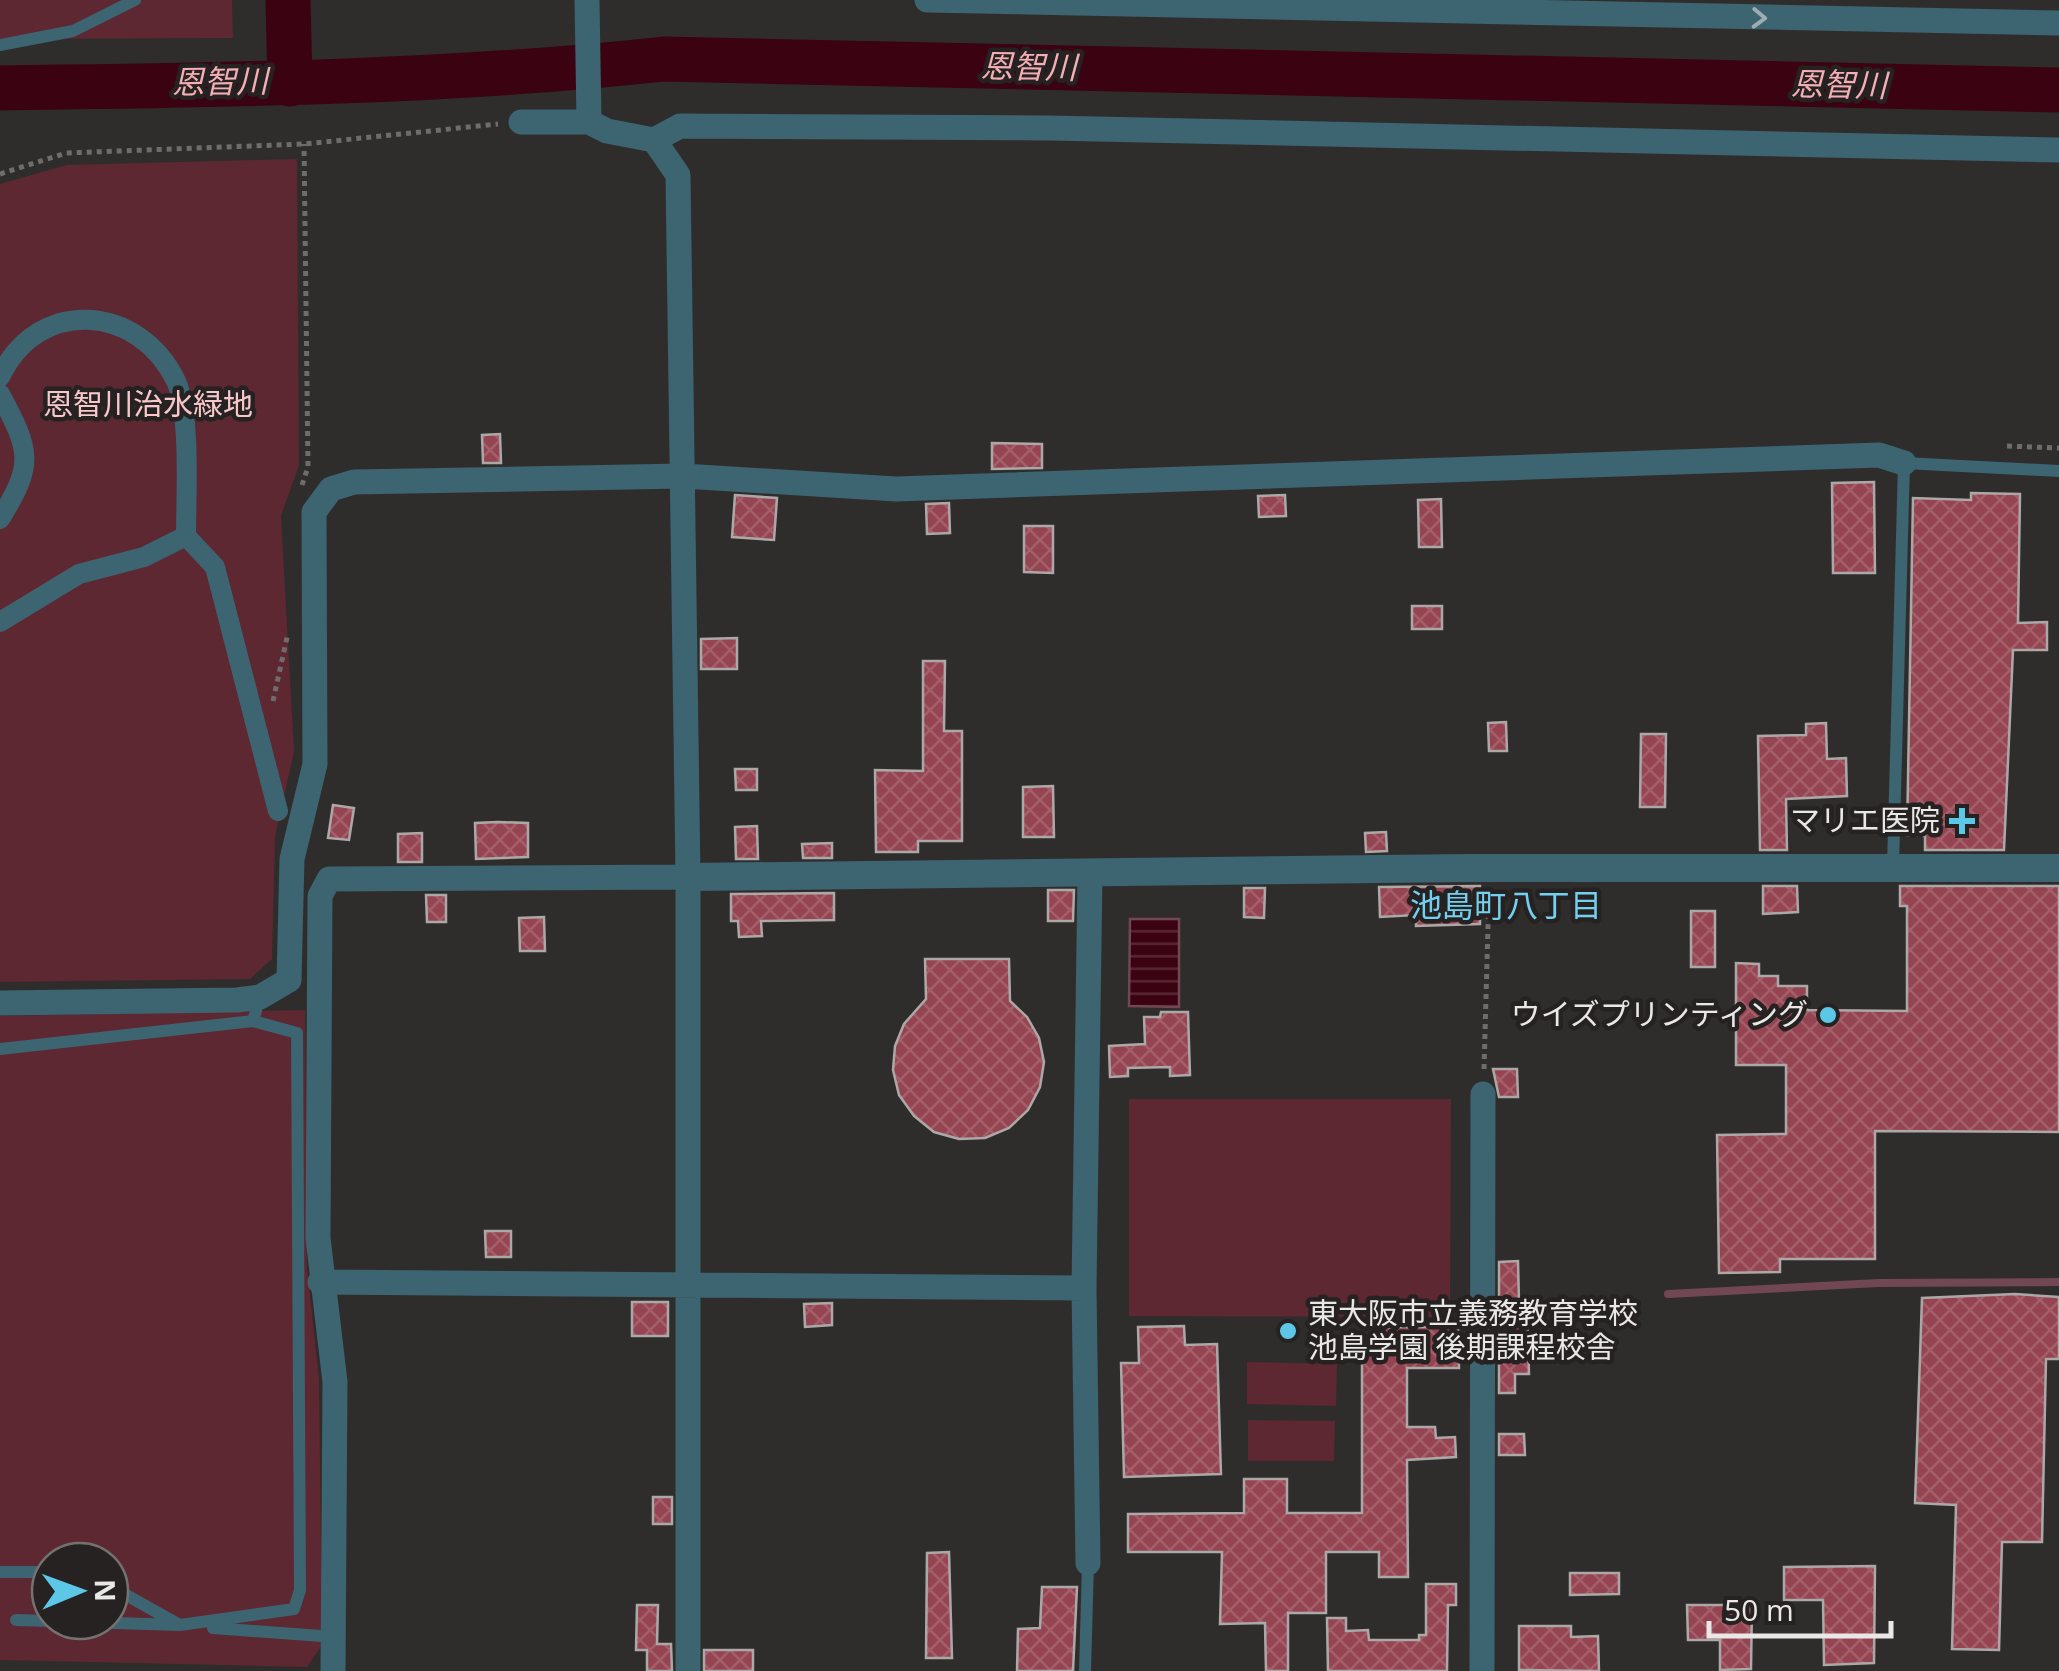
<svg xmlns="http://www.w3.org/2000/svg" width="2059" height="1671" font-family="'Open Sans','Noto Sans JP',sans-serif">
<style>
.park{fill:#5d2831;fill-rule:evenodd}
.water{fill:url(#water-rules);stroke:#704752;stroke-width:2.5}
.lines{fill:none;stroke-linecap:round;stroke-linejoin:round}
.stream{stroke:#704752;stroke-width:8}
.river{stroke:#3b0212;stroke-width:45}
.building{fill:url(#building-cross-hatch);stroke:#ada8a8;stroke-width:2.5}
.path{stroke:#6f6c6c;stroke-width:5;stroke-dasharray:5 5;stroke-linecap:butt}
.service{stroke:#3c6471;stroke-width:12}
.pedestrian{stroke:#3c6471;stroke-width:20}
.minor{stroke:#3c6471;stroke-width:25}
.tertiary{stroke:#3c6471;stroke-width:28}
.oneway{stroke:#9cacb2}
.poi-dot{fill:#5dc7e8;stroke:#262222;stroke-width:4}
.labels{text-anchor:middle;stroke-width:9;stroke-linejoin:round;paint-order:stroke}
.park-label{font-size:30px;fill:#f8c7cc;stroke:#262222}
.poi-label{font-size:30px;fill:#eae7e7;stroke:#262222;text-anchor:end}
.water-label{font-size:32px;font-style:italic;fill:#f5aeb6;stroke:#262222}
.neighbourhood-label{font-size:32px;fill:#72d1f0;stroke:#262222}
</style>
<defs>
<pattern id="water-rules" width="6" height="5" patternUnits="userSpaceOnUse" patternTransform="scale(2.5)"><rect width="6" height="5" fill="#3b0212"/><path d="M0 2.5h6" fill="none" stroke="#582734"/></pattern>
<pattern id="building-cross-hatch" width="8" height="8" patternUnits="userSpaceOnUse" patternTransform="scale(2.5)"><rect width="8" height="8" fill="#954451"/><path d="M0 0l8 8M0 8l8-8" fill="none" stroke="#a45f6a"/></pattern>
</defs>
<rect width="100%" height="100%" fill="#2f2c2c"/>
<path class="park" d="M 0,0 L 232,0 L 233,38 L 0,39 Z
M 297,159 L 299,465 L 281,516 L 294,752 L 275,836 L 272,959 L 250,979 L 0,982 L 0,184 L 67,165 Z
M 305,1010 L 307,1268 L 319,1379 L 322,1645 L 307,1667 L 0,1660 L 0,1016 ZM 50,1561 L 110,1561 L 110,1621 L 50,1621 Z
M 1129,1099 L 1451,1099 L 1450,1317 L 1129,1316 Z
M 1247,1362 L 1337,1364 L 1336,1406 L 1247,1404 Z
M 1248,1420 L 1335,1421 L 1334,1461 L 1248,1461 Z"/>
<path class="water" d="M 1130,919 L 1179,919 L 1179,1007 L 1129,1006 Z"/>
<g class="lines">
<path class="stream" d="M 1668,1294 L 1878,1283 L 2059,1282"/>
<path class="river" d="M 288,0 L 290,84
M 0,88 C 222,85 443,83 664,59 L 2059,90"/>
</g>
<path class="building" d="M 500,434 L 501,463 L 483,463 L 482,435 Z
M 992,443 L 1042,444 L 1042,468 L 992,469 Z
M 1874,482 L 1875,573 L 1833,573 L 1832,483 Z
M 1971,493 L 2020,494 L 2018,623 L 2047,622 L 2047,650 L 2013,650 L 2004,850 L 1925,850 L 1925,836 L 1907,835 L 1913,498 L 1971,500 Z
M 735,495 L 777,498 L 774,540 L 732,537 Z
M 1285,495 L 1286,516 L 1259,517 L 1258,496 Z
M 1441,499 L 1442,547 L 1419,547 L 1418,500 Z
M 949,503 L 950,533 L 927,534 L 926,504 Z
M 1024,526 L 1053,526 L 1053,573 L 1024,572 Z
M 1412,606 L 1442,606 L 1442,629 L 1412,629 Z
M 737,638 L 737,669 L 701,669 L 701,639 Z
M 923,661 L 945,661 L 944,731 L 962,731 L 962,841 L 918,841 L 918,852 L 876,852 L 875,770 L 923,771 Z
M 1506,722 L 1507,751 L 1489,751 L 1488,723 Z
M 1826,723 L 1827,759 L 1846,758 L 1847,796 L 1786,799 L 1787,850 L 1760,850 L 1758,736 L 1806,735 L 1806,724 Z
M 1641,734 L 1666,734 L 1665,807 L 1640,807 Z
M 735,769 L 757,769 L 757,790 L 736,790 Z
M 1053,786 L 1054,837 L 1023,837 L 1023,787 Z
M 333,805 L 354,808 L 349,840 L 328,838 Z
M 498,822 L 528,823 L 528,857 L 476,859 L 475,823 Z
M 757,826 L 758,859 L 736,859 L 735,827 Z
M 1386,832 L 1387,851 L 1366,852 L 1365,833 Z
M 422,833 L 422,862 L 398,862 L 398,834 Z
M 832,843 L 832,858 L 803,858 L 802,844 Z
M 1480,886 L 1480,924 L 1416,926 L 1416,915 L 1380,917 L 1379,887 Z
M 1763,886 L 1797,886 L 1798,912 L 1763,914 Z
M 1900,886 L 2059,886 L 2059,1132 L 1875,1131 L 1875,1259 L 1780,1259 L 1780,1272 L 1719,1273 L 1717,1135 L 1786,1134 L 1786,1065 L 1736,1065 L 1736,963 L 1759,964 L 1759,976 L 1778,976 L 1778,986 L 1807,986 L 1807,1010 L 1907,1011 L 1907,906 L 1900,906 Z
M 1244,888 L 1265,888 L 1264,918 L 1244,917 Z
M 1048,890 L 1074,890 L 1073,921 L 1048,921 Z
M 834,893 L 834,920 L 761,921 L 762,936 L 739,937 L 738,921 L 731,921 L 731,894 Z
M 426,895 L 446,895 L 446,922 L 427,922 Z
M 1691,911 L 1715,911 L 1715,967 L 1691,967 Z
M 544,917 L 545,951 L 520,951 L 519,918 Z
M 925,959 L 1009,959 L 1010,1001 L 1027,1017 L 1039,1038 L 1044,1062 L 1040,1087 L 1028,1110 L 1009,1128 L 985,1138 L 959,1139 L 934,1132 L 914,1116 L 899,1095 L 893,1070 L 895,1046 L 904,1024 L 926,999 Z
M 1161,1012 L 1188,1012 L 1190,1075 L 1170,1076 L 1170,1067 L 1128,1068 L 1128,1076 L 1110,1077 L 1109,1046 L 1145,1044 L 1144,1017 L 1160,1017 Z
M 1493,1069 L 1517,1069 L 1518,1097 L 1499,1097 Z
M 485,1231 L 511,1231 L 511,1257 L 486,1257 Z
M 1518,1261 L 1519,1303 L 1527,1303 L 1529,1374 L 1515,1374 L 1515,1393 L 1499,1393 L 1499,1262 Z
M 2015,1294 L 2059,1297 L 2059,1359 L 2046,1359 L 2042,1542 L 2002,1542 L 1999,1650 L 1952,1649 L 1956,1505 L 1915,1503 L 1922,1298 Z
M 632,1302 L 668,1302 L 668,1336 L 632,1336 Z
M 832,1303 L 832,1325 L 805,1327 L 804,1304 Z
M 1184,1326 L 1185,1345 L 1217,1344 L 1221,1474 L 1124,1477 L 1121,1363 L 1139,1363 L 1138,1327 Z
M 1371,1327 L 1458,1327 L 1459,1368 L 1407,1368 L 1407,1427 L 1435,1427 L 1436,1438 L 1455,1437 L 1456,1457 L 1407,1460 L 1408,1577 L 1379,1577 L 1379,1552 L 1326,1552 L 1326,1613 L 1288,1613 L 1288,1671 L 1266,1671 L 1265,1623 L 1220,1624 L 1222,1552 L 1128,1552 L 1128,1514 L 1244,1513 L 1244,1479 L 1287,1479 L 1287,1513 L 1362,1513 L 1362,1353 L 1371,1353 Z
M 1499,1434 L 1524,1434 L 1525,1455 L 1499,1455 Z
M 653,1497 L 672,1497 L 672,1524 L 653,1524 Z
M 949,1552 L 952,1658 L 926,1658 L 927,1553 Z
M 1875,1566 L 1874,1663 L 1824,1665 L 1823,1600 L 1784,1600 L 1784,1567 Z
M 1570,1573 L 1619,1573 L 1619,1594 L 1570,1595 Z
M 1426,1584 L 1456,1584 L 1456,1605 L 1448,1605 L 1447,1671 L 1328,1671 L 1327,1618 L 1346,1618 L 1346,1631 L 1368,1630 L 1369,1640 L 1419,1640 L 1419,1635 L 1426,1635 Z
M 1042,1587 L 1077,1587 L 1073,1671 L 1017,1671 L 1018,1629 L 1040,1628 Z
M 637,1605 L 658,1605 L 657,1644 L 671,1644 L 672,1671 L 647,1671 L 647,1650 L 636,1650 Z
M 1687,1605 L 1752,1605 L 1751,1669 L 1720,1670 L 1720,1640 L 1688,1640 Z
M 1519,1626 L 1571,1626 L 1571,1637 L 1598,1636 L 1599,1671 L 1519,1670 Z
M 704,1650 L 753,1650 L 753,1671 L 704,1671 Z"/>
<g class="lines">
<path class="path" d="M 0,174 L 66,153 L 304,144 L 498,124
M 2007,446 L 2059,448
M 302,485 L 308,467 L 304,144
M 273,701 L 288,633
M 1484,1069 L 1489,890"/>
<path class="service" d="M 0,45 L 73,31 L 135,0
M 1893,866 L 1904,463 L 2059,471
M 0,1049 L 253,1021 L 260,997
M 0,1572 L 50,1572
M 110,1586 L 178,1624
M 16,1620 L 180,1625 L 294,1609 L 300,1590 L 297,1033 L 253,1021
M 213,1628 L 335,1637
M 1085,1671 L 1088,1563"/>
<path class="pedestrian" d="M 0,377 C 38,296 139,304 176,381 C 191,414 186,498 186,536 L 215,567 L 278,811
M 0,394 C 31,452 34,464 0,519
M 0,622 L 79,574 L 144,557 L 186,536"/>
<path class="minor" d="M 587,0 L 589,122
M 927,0 L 2059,23
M 521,122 L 589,122 L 607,131 L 654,140 L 680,126 L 1049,128 L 2059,150
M 654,140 L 678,175 L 688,877 L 688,1671
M 0,1003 L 237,1000 L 260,997 L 289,980 L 292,859 L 315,764 L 314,512 L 331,489 L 354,482 L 683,476 L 896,489 L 1879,455 L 1904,463
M 320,1282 L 1084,1288
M 1088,1563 L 1084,1288 L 1090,874
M 333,1671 L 335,1382 L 318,1238 L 320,896 L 329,879 L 688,877
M 1482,1671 L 1483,1094"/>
<path class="tertiary" d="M 688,877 L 1469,868 L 2059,868"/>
</g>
<defs><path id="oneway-chevron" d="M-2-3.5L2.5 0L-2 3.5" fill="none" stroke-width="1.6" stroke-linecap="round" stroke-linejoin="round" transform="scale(2.5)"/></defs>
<use class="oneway" href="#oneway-chevron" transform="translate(1759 18) rotate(2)"/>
<g class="poi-dot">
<path d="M1957 806h10v10h10v10h-10v10h-10v-10h-10v-10h10z"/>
<circle cx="1828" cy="1015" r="10"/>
<circle cx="1288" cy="1331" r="10"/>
</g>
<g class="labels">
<g class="park-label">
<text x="148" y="415">恩智川治水緑地</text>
</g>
<g class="poi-label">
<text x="1940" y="831">マリエ医院</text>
<text x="1808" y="1025">ウイズプリンティング</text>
<text x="1308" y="1324" text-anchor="start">東大阪市立義務教育学校<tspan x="1308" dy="34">池島学園 後期課程校舎</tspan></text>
</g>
<g class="water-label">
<text transform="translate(1029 67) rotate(1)" y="11">恩智川</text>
<text transform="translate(220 82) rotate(-1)" y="11">恩智川</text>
<text transform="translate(1839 85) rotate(1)" y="11">恩智川</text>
</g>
<g class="neighbourhood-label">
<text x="1506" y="917">池島町八丁目</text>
</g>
</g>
<g transform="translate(80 1591) rotate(89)"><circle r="48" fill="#262222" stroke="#747171" stroke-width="2.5"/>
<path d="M0-8L18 38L0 25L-18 38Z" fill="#5dc7e8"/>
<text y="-15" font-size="28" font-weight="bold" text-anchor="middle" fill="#eae7e7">N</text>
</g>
<path d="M1709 1621v15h182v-15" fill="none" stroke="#eae7e7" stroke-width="5"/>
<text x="1724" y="1621" font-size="30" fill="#eae7e7" stroke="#262222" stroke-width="8" paint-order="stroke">50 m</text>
</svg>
